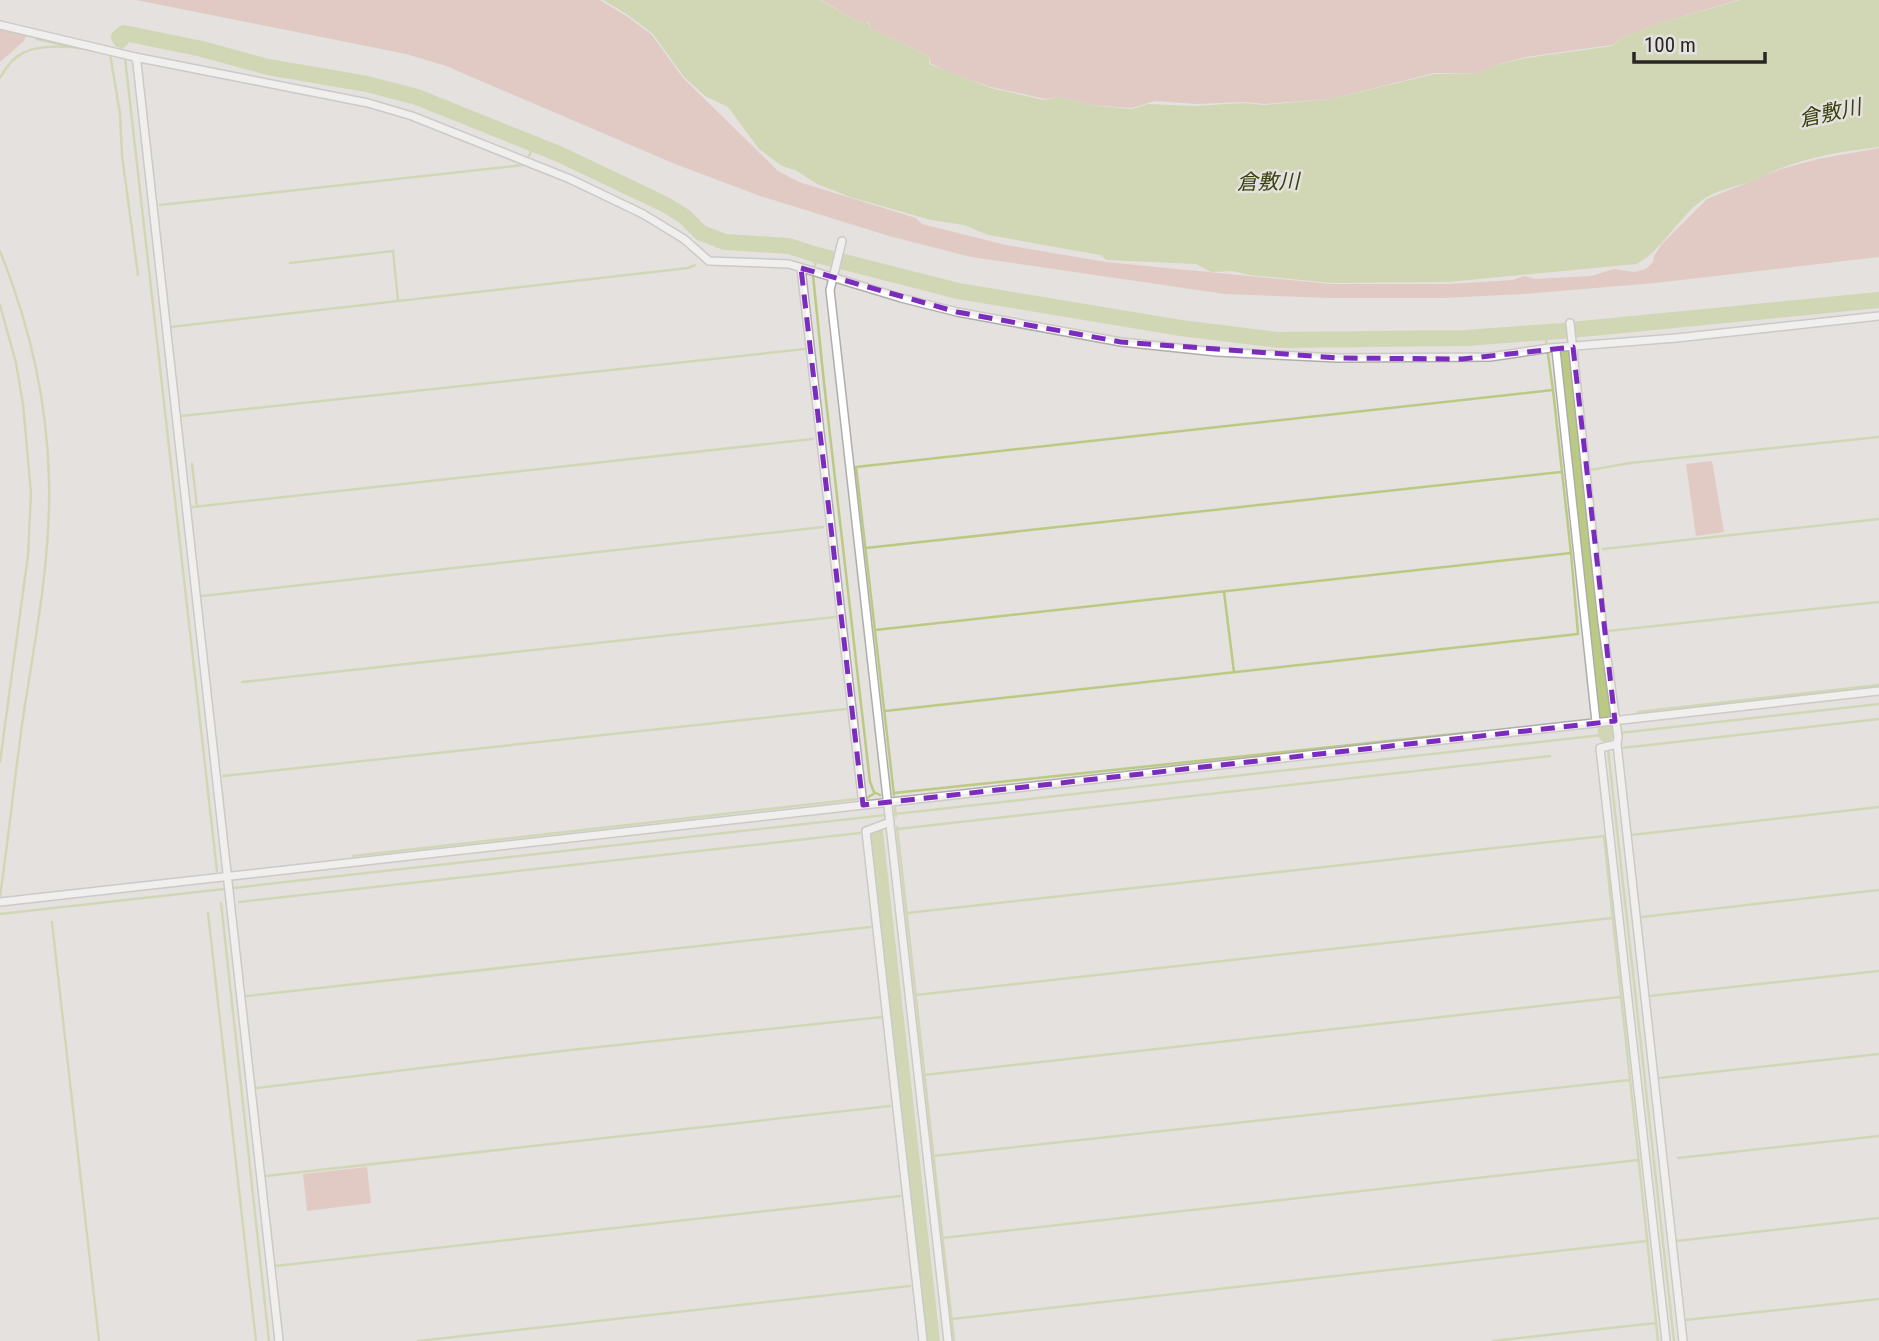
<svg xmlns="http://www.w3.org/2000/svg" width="1879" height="1341" font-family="'Roboto Condensed','Noto Sans JP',sans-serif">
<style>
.green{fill:#ddaea5}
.water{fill:#bbca83}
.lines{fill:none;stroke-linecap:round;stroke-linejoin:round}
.stream{stroke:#bbca83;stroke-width:2.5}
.river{stroke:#bbca83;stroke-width:16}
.minor-casing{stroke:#afadab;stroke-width:10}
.minor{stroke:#fff;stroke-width:7}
.marked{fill:none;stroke:#7b2cbf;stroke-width:5;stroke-dasharray:14 9;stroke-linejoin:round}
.labels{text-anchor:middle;stroke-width:5;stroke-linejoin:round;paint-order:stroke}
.water-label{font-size:21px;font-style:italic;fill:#39410c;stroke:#e4e1df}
</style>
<rect width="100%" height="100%" fill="#e4e1df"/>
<path class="green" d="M 136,0 L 600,0 L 628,17 L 652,35 L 683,78 L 778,171 L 799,182 L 916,218 L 922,224 L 1006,245 L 1106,262 L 1332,284 L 1448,284 L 1513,280 L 1524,276 L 1535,279 L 1591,276 L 1614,269 L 1634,272 L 1646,269 L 1653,262 L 1654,256 L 1662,244 L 1707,199 L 1781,169 L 1818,159 L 1879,148 L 1879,257 L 1655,283 L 1523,294 L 1444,298 L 1329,298 L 1225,294 L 971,257 L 889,236 L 760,196 L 675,164 L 446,66 L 406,54 Z
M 821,0 L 1738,0 L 1660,23 L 1622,38 L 1612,45 L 1526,57 L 1492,66 L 1482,73 L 1435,73 L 1330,99 L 1265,104 L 1243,102 L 1197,104 L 1155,101 L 1132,108 L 1089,105 L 1060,97 L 1045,99 L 991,87 L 953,74 L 930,63 L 930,56 L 871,29 L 869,22 L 862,24 Z
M 0,29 L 26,35 L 24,41 L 0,62 Z
M 1712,461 L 1724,532 L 1696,536 L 1686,464 Z
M 367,1167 L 371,1203 L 307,1211 L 303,1174 Z"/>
<path class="water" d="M 603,0 L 820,0 L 862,24 L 868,22 L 871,29 L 930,56 L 929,64 L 991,88 L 1044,100 L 1060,97 L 1089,105 L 1132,109 L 1148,104 L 1195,106 L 1243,103 L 1264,105 L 1330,99 L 1435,74 L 1482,73 L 1492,66 L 1526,58 L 1612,46 L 1622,38 L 1660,23 L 1740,0 L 1879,0 L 1879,147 C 1846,151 1810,156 1779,169 C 1771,172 1764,177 1755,180 C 1737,187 1716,189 1701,201 C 1677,219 1662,251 1636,264 L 1448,282 L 1332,283 L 1249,275 L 1233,271 L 1211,272 L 1196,264 L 1107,260 L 1100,255 L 988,235 L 964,225 L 931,220 L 850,197 L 817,184 L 795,170 L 782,166 L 759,149 L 728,107 L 705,96 L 684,77 L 653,34 L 628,15 Z"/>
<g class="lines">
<path class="stream" d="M 24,36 L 25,36
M 37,39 L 64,45
M 121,40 L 122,48
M 110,54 L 120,114 L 122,155 L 138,275
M 125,58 L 217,871
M 0,78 C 5,69 13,57 23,53 C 39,44 72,46 90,50
M 529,156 L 534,145
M 160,205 L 523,165
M 717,247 L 720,241
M 0,251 C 29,323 47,401 49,479 C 51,557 36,635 24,711 C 15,773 9,835 0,896
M 817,255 L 813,275 L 824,383 L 870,782 L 874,792 L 880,795
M 290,263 L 393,251 L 398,300
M 0,305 L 16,363 L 23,404 L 31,493 L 28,555 L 0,762
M 170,327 L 688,268 L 695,265
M 181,416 L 805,349
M 192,464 L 197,506
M 1590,470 L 1630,463 L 1879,437
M 193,507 L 813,439
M 866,548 L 1561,472
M 1603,549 L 1879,519
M 1586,551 L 1589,550
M 1224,592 L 1234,672
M 202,596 L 823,527
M 875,630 L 1571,553 L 1553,390
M 1608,631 L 1879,602
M 1595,632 L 1599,632
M 242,682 L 835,617
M 885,711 L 1578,634 L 1571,553
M 1638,712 L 1879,685
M 1604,714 L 1608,714
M 1622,748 L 1879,719
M 1608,749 L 1674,1341
M 223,776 L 846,709
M 894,793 L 1473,732
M 894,795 L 856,467 L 1553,390 L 1545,333
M 867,798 L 875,793
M 895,808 L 896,816
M 897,827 L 954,1341
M 897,829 L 1550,756
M 1631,835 L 1879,807
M 353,856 L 857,799
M 239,902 L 860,833
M 221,903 L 269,1341
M 208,913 L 256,1341
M 907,913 L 1604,836 L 1658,1341
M 0,914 L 1879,704
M 1641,917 L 1879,890
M 52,922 L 99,1341
M 883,925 L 886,924
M 916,995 L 1612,918
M 247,996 L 870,927
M 1649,996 L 1879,971
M 891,1015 L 896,1014
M 924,1075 L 1620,997
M 1659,1078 L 1879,1054
M 257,1088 L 570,1050 L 882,1017
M 903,1104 L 906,1104
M 933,1156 L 1629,1080
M 1678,1158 L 1879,1136
M 266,1176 L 890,1106
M 913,1194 L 916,1194
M 942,1238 L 1638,1160
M 1676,1241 L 1879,1218
M 275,1266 L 900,1196
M 923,1284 L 926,1284
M 952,1319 L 1647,1241
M 1685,1320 L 1879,1299
M 418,1341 L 910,1286
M 1493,1341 L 1656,1323"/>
<path class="river" d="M 121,40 L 119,37 L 124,33 L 202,49 L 268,67 L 367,84 L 417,97 L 559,154 L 664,204 L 684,216 L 701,233 L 725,242 L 789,246 L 817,255 L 958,291 L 1181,328 L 1278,340 L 1466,338 L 1561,331 L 1879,300
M 1563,353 L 1605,717
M 1606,730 L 1606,734
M 875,832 L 932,1341"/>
<g class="minor-casing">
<path id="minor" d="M 0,25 L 135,57 L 368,103 L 412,116 L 570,179 L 643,214 L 684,239 L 709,261 L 789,264 L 901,298 L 957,312 L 1121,342 L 1217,352 L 1338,358 L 1490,357 L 1550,348 L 1676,338 L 1879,316
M 135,57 L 137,63 L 279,1341
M 842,241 L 830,290 L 948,1341
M 801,268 L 863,805
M 1570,323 L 1602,622 L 1618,737 L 1617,744 L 1683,1341
M 1556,350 L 1596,722
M 1617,744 L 1600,748 L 1666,1341
M 890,822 L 866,831 L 923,1341
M 0,902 L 1879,691"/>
</g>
<use href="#minor" class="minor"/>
</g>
<path d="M0 0H1879V1341H0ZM 801,268 L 957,312 L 1121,342 L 1338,358 L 1462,359 L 1573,347 L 1615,721 L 863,805 Z" fill="#e4e1df" fill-opacity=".55" fill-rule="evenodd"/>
<path class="marked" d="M 801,268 L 957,312 L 1121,342 L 1338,358 L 1462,359 L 1573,347 L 1615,721 L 863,805 Z"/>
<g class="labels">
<g class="water-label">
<text transform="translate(1830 113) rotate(-12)" y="7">倉敷川</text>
<text transform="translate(1268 182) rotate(-1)" y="7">倉敷川</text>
</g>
</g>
<path d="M1634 52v10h131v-10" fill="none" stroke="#272625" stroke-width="3.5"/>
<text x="1644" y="52" font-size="21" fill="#272625" stroke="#e4e1df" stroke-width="5" paint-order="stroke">100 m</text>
</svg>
